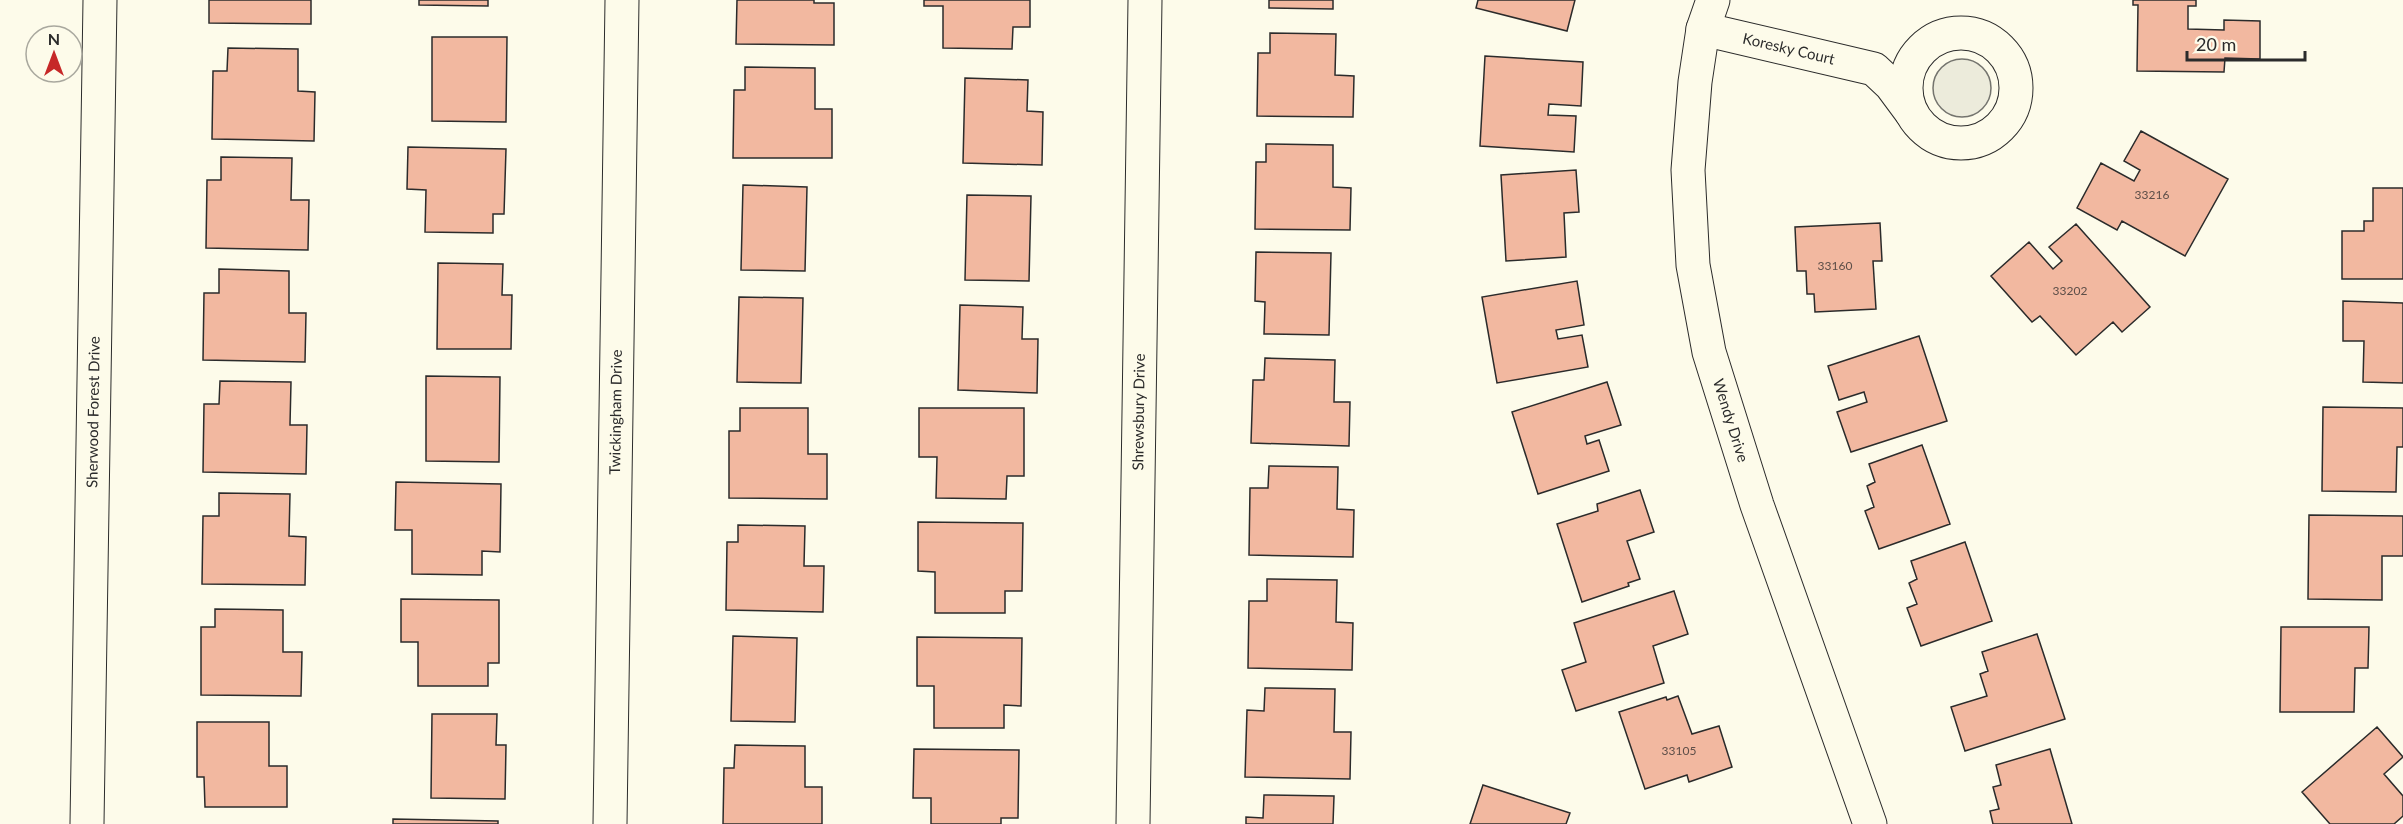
<svg xmlns="http://www.w3.org/2000/svg" width="2403" height="824" font-family="Lato,sans-serif">
<style>
.green{fill:#ecebdb;stroke:#74746e;stroke-width:1.5}
.building{fill:#f2b8a0;stroke:#2b2b2b;stroke-width:1.5}
.lines{fill:none;stroke-linecap:round;stroke-linejoin:round}
.street-casing{stroke:#2b2b2b;stroke-width:35}
.street{stroke:#fdfbea;stroke-width:33}
.labels{text-anchor:middle;stroke-width:4.5;stroke-linejoin:round;paint-order:stroke}
.number-label{font-size:12px;fill:#5d4e48}
.street-label{font-size:15px;fill:#2b2b2b;stroke:#fdfbea}
</style>
<rect width="100%" height="100%" fill="#fdfbea"/>
<path class="green" d="M1933 88a29 29 0 1 1 58 0a29 29 0 1 1-58 0Z"/>
<path class="building" d="M 209,0 L 311,0 L 311,24 L 209,23 Z
M 419,0 L 488,0 L 488,6 L 419,5 Z
M 737,0 L 814,0 L 814,3 L 834,3 L 834,45 L 736,44 Z
M 924,0 L 1030,0 L 1030,27 L 1013,27 L 1012,49 L 943,48 L 943,6 L 924,6 Z
M 1269,0 L 1333,0 L 1333,9 L 1269,8 Z
M 1478,0 L 1575,0 L 1567,31 L 1476,8 Z
M 2133,0 L 2196,0 L 2196,6 L 2188,6 L 2188,29 L 2224,30 L 2224,20 L 2260,21 L 2260,59 L 2225,58 L 2224,72 L 2137,71 L 2138,5 L 2133,5 Z
M 1270,33 L 1336,34 L 1335,75 L 1354,76 L 1353,117 L 1257,116 L 1258,53 L 1270,53 Z
M 432,37 L 507,37 L 506,122 L 432,121 Z
M 228,48 L 298,49 L 298,91 L 315,92 L 314,141 L 212,139 L 213,71 L 227,71 Z
M 1485,56 L 1583,62 L 1581,106 L 1549,104 L 1548,115 L 1576,116 L 1574,152 L 1480,146 Z
M 745,67 L 815,68 L 815,109 L 832,109 L 832,158 L 733,158 L 734,90 L 745,90 Z
M 965,78 L 1028,80 L 1027,111 L 1043,112 L 1042,165 L 963,163 Z
M 2141,131 L 2228,179 L 2185,256 L 2122,221 L 2117,230 L 2077,208 L 2101,163 L 2134,181 L 2140,170 L 2124,161 Z
M 1266,144 L 1333,145 L 1333,187 L 1351,188 L 1350,230 L 1255,229 L 1256,162 L 1266,162 Z
M 408,147 L 506,149 L 504,214 L 493,214 L 493,233 L 425,232 L 426,190 L 407,189 Z
M 221,157 L 292,158 L 291,200 L 309,200 L 308,250 L 206,248 L 207,180 L 221,180 Z
M 1576,170 L 1579,212 L 1564,213 L 1566,257 L 1506,261 L 1501,175 Z
M 743,185 L 807,187 L 805,271 L 741,270 Z
M 2373,188 L 2403,188 L 2403,279 L 2342,279 L 2342,231 L 2364,231 L 2364,221 L 2373,221 Z
M 967,195 L 1031,196 L 1029,281 L 965,280 Z
M 1880,223 L 1882,261 L 1873,261 L 1876,309 L 1815,312 L 1814,294 L 1807,294 L 1806,271 L 1797,271 L 1795,227 Z
M 2076,224 L 2150,307 L 2122,332 L 2113,322 L 2076,355 L 2040,316 L 2032,322 L 1991,276 L 2029,242 L 2053,269 L 2062,261 L 2049,247 Z
M 1256,252 L 1331,253 L 1329,335 L 1264,334 L 1265,302 L 1255,301 Z
M 438,263 L 503,264 L 502,295 L 512,295 L 511,349 L 437,349 Z
M 219,269 L 289,271 L 289,313 L 306,313 L 305,362 L 203,360 L 204,293 L 219,293 Z
M 1577,281 L 1584,325 L 1556,330 L 1558,339 L 1582,335 L 1588,367 L 1497,383 L 1482,297 Z
M 739,297 L 803,298 L 801,383 L 737,382 Z
M 2343,301 L 2403,303 L 2403,383 L 2363,382 L 2364,341 L 2343,341 Z
M 960,305 L 1023,307 L 1022,339 L 1038,339 L 1037,393 L 958,390 Z
M 1919,336 L 1947,421 L 1851,452 L 1837,412 L 1867,402 L 1864,392 L 1839,400 L 1828,366 Z
M 1265,358 L 1335,360 L 1334,402 L 1350,402 L 1349,446 L 1251,443 L 1253,380 L 1264,380 Z
M 426,376 L 500,377 L 499,462 L 426,461 Z
M 220,381 L 291,382 L 290,425 L 307,425 L 306,474 L 203,472 L 204,404 L 219,404 Z
M 1607,382 L 1621,425 L 1585,436 L 1587,444 L 1599,440 L 1609,471 L 1538,494 L 1512,412 Z
M 2323,407 L 2403,408 L 2403,447 L 2397,447 L 2396,492 L 2322,491 Z
M 740,408 L 808,408 L 808,454 L 827,454 L 827,499 L 729,498 L 729,431 L 740,431 Z
M 919,408 L 1024,408 L 1024,476 L 1007,476 L 1006,499 L 936,498 L 937,457 L 919,457 Z
M 1922,445 L 1950,524 L 1879,549 L 1865,511 L 1874,507 L 1867,486 L 1875,482 L 1869,464 Z
M 1269,466 L 1338,467 L 1337,509 L 1354,510 L 1353,557 L 1249,555 L 1250,488 L 1268,488 Z
M 396,482 L 501,484 L 500,552 L 482,551 L 482,575 L 412,574 L 412,530 L 395,530 Z
M 1640,490 L 1654,532 L 1627,541 L 1640,579 L 1628,583 L 1629,586 L 1582,602 L 1557,524 L 1598,511 L 1597,504 Z
M 219,493 L 290,494 L 289,536 L 306,537 L 305,585 L 202,584 L 203,516 L 219,516 Z
M 2309,515 L 2403,516 L 2403,556 L 2382,556 L 2382,600 L 2308,599 Z
M 918,522 L 1023,523 L 1022,591 L 1005,591 L 1005,613 L 935,613 L 935,572 L 918,571 Z
M 738,525 L 805,526 L 804,566 L 824,566 L 823,612 L 726,610 L 727,542 L 738,542 Z
M 1965,542 L 1992,621 L 1921,646 L 1907,608 L 1917,604 L 1909,583 L 1917,579 L 1911,561 Z
M 1267,579 L 1337,580 L 1336,622 L 1353,623 L 1352,670 L 1248,668 L 1249,601 L 1267,601 Z
M 1674,591 L 1688,634 L 1653,646 L 1664,683 L 1576,711 L 1562,670 L 1586,662 L 1574,623 Z
M 401,599 L 499,600 L 499,663 L 488,663 L 488,686 L 418,686 L 418,642 L 401,642 Z
M 215,609 L 283,610 L 283,652 L 302,652 L 301,696 L 201,695 L 201,627 L 215,627 Z
M 2281,627 L 2369,627 L 2368,668 L 2355,668 L 2354,712 L 2280,712 Z
M 2037,634 L 2065,719 L 1965,751 L 1951,707 L 1987,696 L 1980,674 L 1988,671 L 1982,652 Z
M 733,636 L 797,638 L 795,722 L 731,721 Z
M 917,637 L 1022,638 L 1021,706 L 1004,705 L 1004,728 L 934,728 L 934,686 L 917,686 Z
M 1265,688 L 1335,689 L 1334,732 L 1351,732 L 1350,779 L 1245,777 L 1247,710 L 1264,711 Z
M 1678,696 L 1692,734 L 1719,726 L 1732,767 L 1689,782 L 1687,775 L 1645,789 L 1619,712 L 1666,697 L 1667,700 Z
M 432,714 L 497,714 L 496,745 L 506,745 L 505,799 L 431,798 Z
M 197,722 L 269,722 L 269,766 L 287,766 L 287,807 L 205,807 L 204,777 L 197,777 Z
M 2377,727 L 2403,757 L 2384,774 L 2403,796 L 2403,816 L 2394,824 L 2330,824 L 2302,792 Z
M 735,745 L 805,746 L 805,787 L 822,787 L 822,824 L 723,824 L 724,768 L 734,768 Z
M 914,749 L 1019,750 L 1018,818 L 1001,818 L 1001,824 L 931,824 L 931,798 L 913,798 Z
M 2050,749 L 2072,824 L 1993,824 L 1990,811 L 1999,809 L 1993,787 L 2001,785 L 1996,765 Z
M 1483,785 L 1570,813 L 1566,824 L 1470,824 Z
M 1264,795 L 1334,796 L 1333,824 L 1246,824 L 1246,817 L 1263,818 Z
M 393,819 L 498,821 L 498,824 L 393,824 Z"/>
<g class="lines">
<g class="street-casing">
<g id="street">
<path id="s1" d="M 1713,0 L 1703,29 L 1695,82 L 1688,170 L 1693,265 L 1709,352 L 1757,505 L 1870,824"/>
<path id="s2" d="M 1703,29 L 1874,69 L 1891,85 L 1911,112"/>
<circle cx="1961" cy="88" r="55"/>
<path id="s3" d="M 87,824 L 100,0"/>
<path id="s4" d="M 610,824 L 622,0"/>
<path id="s5" d="M 1133,824 L 1145,0"/>
</g>
</g>
<use href="#street" class="street"/>
</g>
<g class="labels">
<g class="number-label">
<text x="2152" y="199">33216</text>
<text x="1835" y="270">33160</text>
<text x="2070" y="295">33202</text>
<text x="1679" y="755">33105</text>
</g>
<g class="street-label">
<text dy="5" stroke="none"><textPath href="#s2" startOffset="88">Koresky Court</textPath></text>
<text dy="5" stroke="none"><textPath href="#s3" startOffset="412">Sherwood Forest Drive</textPath></text>
<text dy="5" stroke="none"><textPath href="#s4" startOffset="412">Twickingham Drive</textPath></text>
<text dy="5" stroke="none"><textPath href="#s5" startOffset="412">Shrewsbury Drive</textPath></text>
<text dy="5" stroke="none"><textPath href="#s1" startOffset="428">Wendy Drive</textPath></text>
</g>
</g>
<g transform="translate(54 54)"><circle r="28" fill="#fdfbea" stroke="#a9a89e" stroke-width="1.5"/>
<path d="M0-4.5L10 22L0 15L-10 22Z" fill="#c62828"/>
<text y="-9" font-size="16" font-weight="bold" text-anchor="middle" fill="#2b2b2b">N</text>
</g>
<path d="M2187 51v9h118v-9" fill="none" stroke="#2b2b2b" stroke-width="3"/>
<text x="2196" y="51" font-size="18" fill="#2b2b2b" stroke="#fdfbea" stroke-width="4.5" paint-order="stroke">20 m</text>
</svg>
